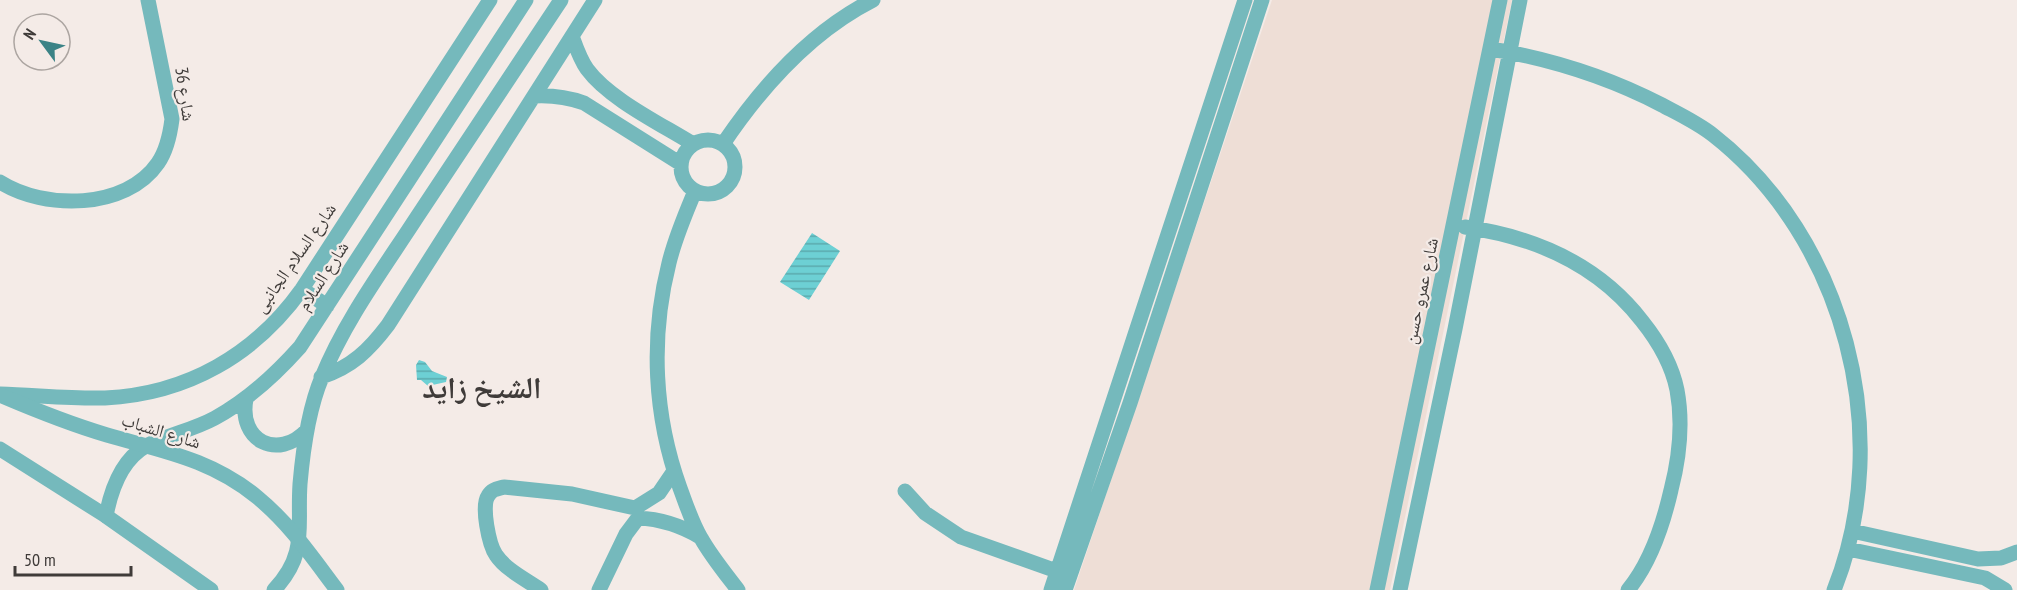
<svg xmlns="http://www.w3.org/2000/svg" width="2017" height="590" font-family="'PT Sans Narrow','Noto Naskh Arabic',sans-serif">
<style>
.built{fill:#eeded6}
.water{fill:url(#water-rules)}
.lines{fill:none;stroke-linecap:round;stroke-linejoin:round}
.minor{stroke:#75b9bc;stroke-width:15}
.tertiary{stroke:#75b9bc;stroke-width:15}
.labels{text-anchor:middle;stroke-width:4.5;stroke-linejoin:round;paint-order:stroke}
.street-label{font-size:18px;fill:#3f3b39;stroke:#f4ebe7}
.town-label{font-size:30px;font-weight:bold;fill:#3f3b39;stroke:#f4ebe7}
</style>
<defs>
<pattern id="water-rules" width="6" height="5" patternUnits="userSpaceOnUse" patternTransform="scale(1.5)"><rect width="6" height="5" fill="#6dd0d4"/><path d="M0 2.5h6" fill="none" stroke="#5baaad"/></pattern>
</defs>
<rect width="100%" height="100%" fill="#f4ebe7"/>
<path class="built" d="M 1272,0 L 1512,0 L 1390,590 L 1074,590 Z"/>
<path class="water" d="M 812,233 L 840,251 L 809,300 L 780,282 Z
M 419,360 L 425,362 L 432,371 L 447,377 L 446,382 L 428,386 L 421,380 L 417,380 L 416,365 Z"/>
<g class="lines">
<path class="minor" d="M 572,36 C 576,47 580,59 587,69 C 609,99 661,124 693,144
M 1491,49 C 1551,59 1608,77 1662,105 C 1679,114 1698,123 1713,135 C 1845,238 1896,435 1834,590
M 534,96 C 552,95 567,97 584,103 L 681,164
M681 167a27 27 0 1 1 54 0a27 27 0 1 1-54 0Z
M 723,144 C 762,86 810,32 873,0
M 0,182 C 44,210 126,210 158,163 C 167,150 170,135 172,119 L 148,0
M 695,191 C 685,215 675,238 669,263 C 650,338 654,416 680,488 C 686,504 692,523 701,538 C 711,556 725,573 738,590
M 1465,227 C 1535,237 1598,264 1642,321 C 1658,341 1672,365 1677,390 C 1683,422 1679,459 1671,490 C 1663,525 1651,562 1628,590
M 302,289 L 327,306
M 321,377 C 352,367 369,350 388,325 L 595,0
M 0,394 C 35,395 71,399 105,398 C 187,394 255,355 302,289 L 490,0
M 246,399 C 238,441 278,461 307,430
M 905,491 L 925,513 L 961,537 L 1065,574
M 106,516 C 111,490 121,460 146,446 C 167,435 193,430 215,418 C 248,400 275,375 300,347 L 526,0
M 1852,531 L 1978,559 L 2001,558 L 2017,552
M 1848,549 L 1985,578 L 2005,590
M 274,590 C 308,554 297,528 300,484 C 303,449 308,410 322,377 C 345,320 384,268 417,217 C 465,144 513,72 561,0
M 541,590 C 527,580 506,570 496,555 C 489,545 481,506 488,496 C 492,489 497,489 504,487 L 572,494 L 635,508 L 659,493 L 674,471
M 599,590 L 626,534 L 638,518 C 661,519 680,525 700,537
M 1051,590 L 1245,0
M 1065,590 L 1130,403 L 1262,0
M 1377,590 L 1500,0
M 1400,590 L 1455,329 L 1520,0"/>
<path class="tertiary" d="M 0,395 C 35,410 70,424 107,435 C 162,451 211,459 257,497 C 290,524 312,557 337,590
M 0,449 L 106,516 L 211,590"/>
</g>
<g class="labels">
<g class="street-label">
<text transform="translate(185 94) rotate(82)" y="6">شارع 36</text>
<text transform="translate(295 258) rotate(-55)" y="6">شارع السلام الجانبى</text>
<text transform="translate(323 276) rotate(-57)" y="6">شارع السلام</text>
<text transform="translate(1421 291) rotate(-78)" y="6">شارع عمرو حسن</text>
<text transform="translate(161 431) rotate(17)" y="6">شارع الشباب</text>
</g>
<g class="town-label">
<text x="482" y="398">الشيخ زايد</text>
</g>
</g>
<g transform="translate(42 42) rotate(303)"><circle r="28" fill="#f4ebe7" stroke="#aca5a1" stroke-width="1.5"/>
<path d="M0-4.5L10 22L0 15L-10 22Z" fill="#3b8386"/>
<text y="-9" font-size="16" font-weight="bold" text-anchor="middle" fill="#3f3b39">N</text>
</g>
<path d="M15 566v9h116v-9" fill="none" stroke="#3f3b39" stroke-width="3"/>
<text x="24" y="566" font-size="18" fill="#3f3b39" stroke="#f4ebe7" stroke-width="4.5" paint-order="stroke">50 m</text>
</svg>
